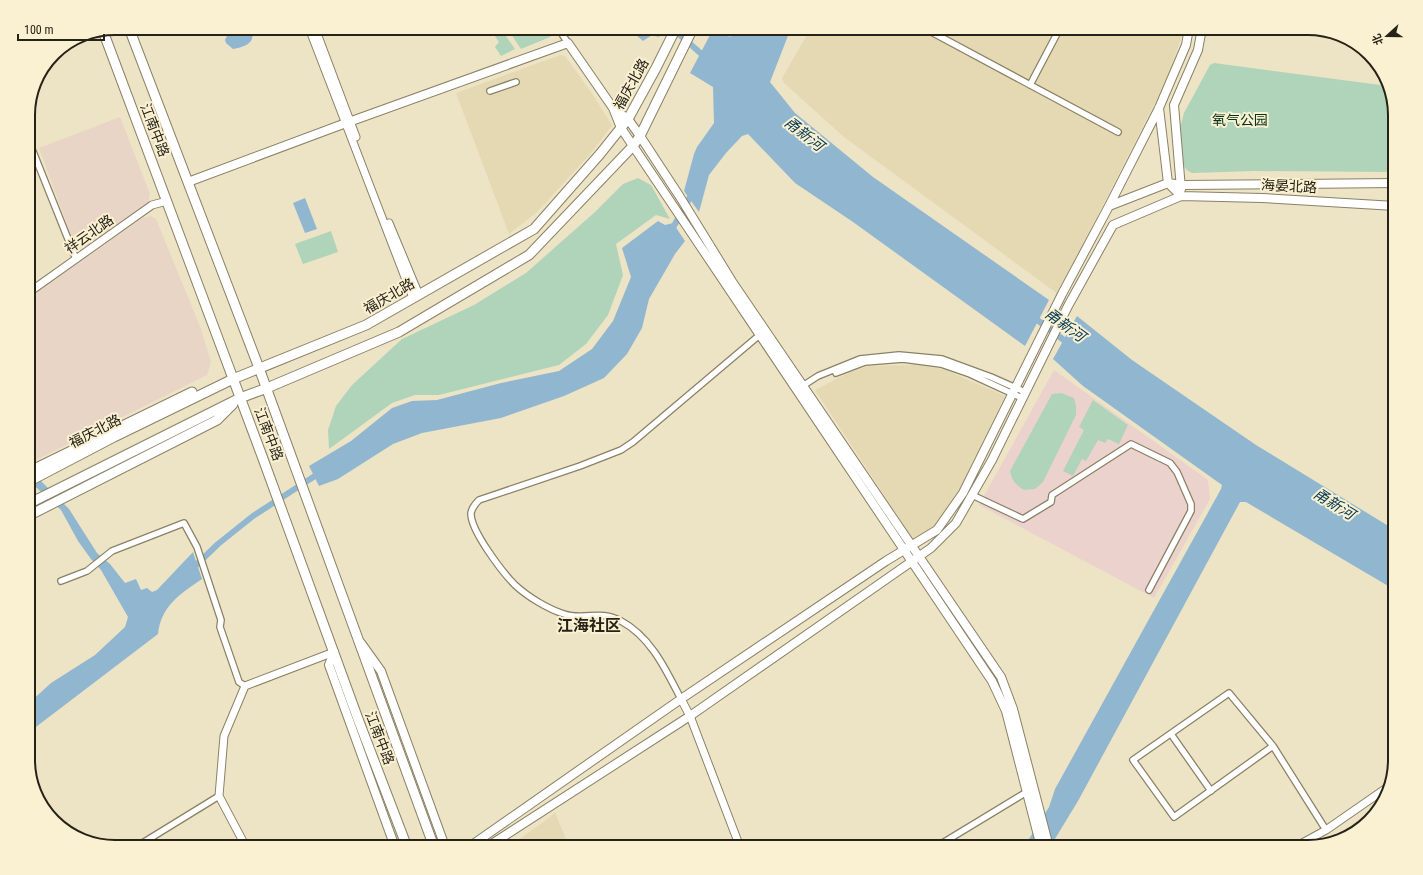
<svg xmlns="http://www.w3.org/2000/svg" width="1423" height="875" font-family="'Roboto Condensed','Noto Sans SC',sans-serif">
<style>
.built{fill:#e5d9b3}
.education{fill:#ecd2cd}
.medical{fill:#e9d5c6}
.green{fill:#b0d4ba}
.water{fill:#91b7d0}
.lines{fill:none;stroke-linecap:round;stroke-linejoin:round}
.canal{stroke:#91b7d0;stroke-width:6}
.minor-casing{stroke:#8a8166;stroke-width:8}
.tertiary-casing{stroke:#8a8166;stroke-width:9}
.secondary-casing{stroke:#8a8166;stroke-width:10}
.primary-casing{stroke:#8a8166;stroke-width:11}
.minor{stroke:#fff;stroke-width:5.5}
.tertiary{stroke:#fff;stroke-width:7}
.secondary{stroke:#fff;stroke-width:8}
.primary{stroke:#fff;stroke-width:9}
.labels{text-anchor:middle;stroke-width:4;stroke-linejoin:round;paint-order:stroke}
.street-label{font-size:14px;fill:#262217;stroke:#faf0d2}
.park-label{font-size:14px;fill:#06341a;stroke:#faf0d2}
.water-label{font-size:15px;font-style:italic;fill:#053852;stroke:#faf0d2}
.quarter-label{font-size:16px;font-weight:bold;fill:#262217;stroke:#faf0d2}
.rim{fill:none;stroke:#262217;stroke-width:2}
</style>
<rect width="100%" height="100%" fill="#ede3c5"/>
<path class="built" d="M 811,28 L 1183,28 L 1183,32 L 1168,77 L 1058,294 L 844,137 L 784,83 L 782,78 Z
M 560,55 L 565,56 L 593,95 L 612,125 L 592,152 L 537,212 L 509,234 L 456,93 Z
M 915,365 L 943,369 L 1005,396 L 957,494 L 934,527 L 913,539 L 815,390 L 848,373 L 868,366 Z
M 1383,802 L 1351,835 L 1332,840 Z
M 555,812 L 569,847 L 508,847 L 549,818 Z"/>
<path class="education" d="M 1054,370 L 1208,480 L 1210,499 L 1154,598 L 979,505 Z"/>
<path class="medical" d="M 120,117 L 150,194 L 148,202 L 87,246 L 80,247 L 75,246 L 39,148 Z
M 150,216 L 156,219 L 201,329 L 211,362 L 207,375 L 36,460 L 28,460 L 28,297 L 143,218 Z"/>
<path class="green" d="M 481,28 L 500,28 L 515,49 L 501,56 L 495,47 L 499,42 L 492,32 L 484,36 L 480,33 Z
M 507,28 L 552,28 L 553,31 L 550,37 L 521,49 Z
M 717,28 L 744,28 L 730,37 L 723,36 L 715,32 Z
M 1214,63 L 1388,86 L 1393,103 L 1392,165 L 1386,172 L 1255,171 L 1192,173 L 1188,171 L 1176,158 L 1175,147 L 1184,113 L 1210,65 Z
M 638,178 L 651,185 L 670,219 L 656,215 L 616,244 L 623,275 L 608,315 L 586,344 L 559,365 L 439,395 L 415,395 L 392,403 L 329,449 L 328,430 L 336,406 L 352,385 L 402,339 L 474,305 L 526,273 L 595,212 L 623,184 Z
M 331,231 L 338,252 L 303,264 L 295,244 Z
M 1061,393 L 1074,398 L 1076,406 L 1076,415 L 1043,482 L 1035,489 L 1024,490 C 1016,485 1012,481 1010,471 L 1052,394 Z
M 1093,400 L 1128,425 L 1119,444 L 1108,439 L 1105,443 L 1098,440 L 1086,461 L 1082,459 L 1073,476 L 1063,471 L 1084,430 L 1079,427 Z"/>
<path class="water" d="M 628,28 L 665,28 L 659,37 L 652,35 L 643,41 Z
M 744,28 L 791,28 L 770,82 L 795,113 L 873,177 L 1049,300 L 1025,346 L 853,222 L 795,183 L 748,134 L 742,136 L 726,153 L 709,175 L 699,212 L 684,191 L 694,154 L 697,147 L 714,123 L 713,87 L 690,73 L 710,35 L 715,32 L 730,37 Z
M 244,29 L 251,29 C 257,43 244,47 233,49 L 226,43 L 225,40 C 228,32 236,30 244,29 Z
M 305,198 L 317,229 L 305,233 L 293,203 Z
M 658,221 L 665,225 L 673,223 L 685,241 L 675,254 L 649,299 L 642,328 L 627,354 L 604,378 L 564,396 L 501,418 L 422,433 L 393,444 L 338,479 L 319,486 L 309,466 L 351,441 L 392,408 L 412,401 L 437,400 L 501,383 L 559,371 L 592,349 L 613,321 L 631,277 L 622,248 Z
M 1077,316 L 1132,360 L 1256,445 L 1395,530 L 1395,590 L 1246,502 L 1240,502 L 1078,801 L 1050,847 L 1024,847 L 1049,807 L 1055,789 L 1221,489 L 1222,485 L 1083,386 L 1053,359 Z
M 28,468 L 69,509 L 97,553 L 110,564 L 125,583 L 136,579 L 141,590 L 147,588 L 152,592 L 157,590 L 193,552 L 202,579 C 180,594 161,606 158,634 L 28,733 L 28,704 L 51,683 L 95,655 L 125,627 L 128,617 L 101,570 L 91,559 L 78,541 L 61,510 L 28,480 Z"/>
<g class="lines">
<path class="canal" d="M 672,28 L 706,58
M 670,233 L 693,192
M 1032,316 L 1069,344
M 191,570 L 218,544 L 253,516 L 321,472"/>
<g class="minor-casing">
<path id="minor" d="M 558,28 L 568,43
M 924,28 L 1118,132
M 939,35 L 943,28
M 1030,85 L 1060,28
M 490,91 L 516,82
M 28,139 L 76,259
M 836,373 L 865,362 L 903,359 L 941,364 L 970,374 L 1022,398
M 801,387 L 818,376 L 860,359 L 899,355 L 942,359 L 991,377 L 1025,392
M 972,495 L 1023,519 L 1051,502 L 1052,495 L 1131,444 L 1170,463 L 1177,472 L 1191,504 L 1191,511 L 1149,590
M 61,581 L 87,571 L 112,551 L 184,523 L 197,547 L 221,620 L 220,627 L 239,682 L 245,686
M 681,699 C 666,670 651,637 621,621 C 600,609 584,621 564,614 C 548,609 528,597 515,585 C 503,573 470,530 471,513 C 472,508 475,504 479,500 L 580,466 L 621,450 L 633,442 L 756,338 L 762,334
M 1171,734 L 1211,791
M 1273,746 L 1174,817 L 1133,760 L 1229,693 L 1273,746 L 1326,830
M 136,847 L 219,796
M 936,847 L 1030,790"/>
</g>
<g class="tertiary-casing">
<path id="tertiary" d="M 309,28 L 413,298
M 315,28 L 356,137
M 389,223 L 419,295
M 28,293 L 152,205 L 167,201
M 681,699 L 690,716 L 740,847
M 246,847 L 219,796 L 224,736 L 245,686 L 334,652
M 1295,847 L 1326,830 L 1388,787"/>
</g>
<g class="secondary-casing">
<path id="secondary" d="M 1159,108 L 1168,183 L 1181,196
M 614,109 L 628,119 L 640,136 L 680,197 L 733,283 L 1001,677 L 1013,709 L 1049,847
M 188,182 L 346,123 L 568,43 L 613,108 L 621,128 L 992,681 L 1006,711 L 1041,847
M 1181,189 L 1174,105 L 1198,50 L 1202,28
M 1109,206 L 1168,183 L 1182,185 L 1395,183
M 361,643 L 381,671 L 443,841 L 443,847
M 334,652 L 329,665 L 395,847
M 469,847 L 681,699 L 886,561 L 937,530 L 963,493 L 1062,294 L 1109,206 L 1159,108 L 1186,45 L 1189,28
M 487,847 L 690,716 L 931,548 L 956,523 L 992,460 L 1068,306 L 1113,225 L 1181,196 L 1262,198 L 1395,206"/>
</g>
<g class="primary-casing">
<path id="primary" d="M 129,28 L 259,368 L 434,847
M 103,31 L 262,456 L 358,719 L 407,847
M 28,472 L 192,392
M 28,482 L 114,437 L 233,379 L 366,325 L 534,229 L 600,154 L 628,119 L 656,68 L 676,28
M 28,504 L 240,398 L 267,388 L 399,332 L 529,255 L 633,146 L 640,136 L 693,28
M 28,516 L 217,420 L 233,404"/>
</g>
<use href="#minor" class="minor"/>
<use href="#tertiary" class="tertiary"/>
<use href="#secondary" class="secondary"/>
<use href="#primary" class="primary"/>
</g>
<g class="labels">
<g class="street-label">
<text transform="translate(631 84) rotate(-61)" y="5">福庆北路</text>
<text transform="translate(155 130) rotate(69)" y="5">江南中路</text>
<text transform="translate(1289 186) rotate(3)" y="5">海晏北路</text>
<text transform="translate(89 234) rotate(-35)" y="5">祥云北路</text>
<text transform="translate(389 296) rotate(-30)" y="5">福庆北路</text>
<text transform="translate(95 431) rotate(-27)" y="5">福庆北路</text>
<text transform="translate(269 434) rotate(69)" y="5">江南中路</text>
<text transform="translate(380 738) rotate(69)" y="5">江南中路</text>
</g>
<g class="park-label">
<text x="1240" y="125">氧气公园</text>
</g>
<g class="water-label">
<text transform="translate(804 134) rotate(38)" y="5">甬新河</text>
<text transform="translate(1065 325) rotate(36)" y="5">甬新河</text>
<text transform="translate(1334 504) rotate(32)" y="5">甬新河</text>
</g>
<g class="quarter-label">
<text x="589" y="631">江海社区</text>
</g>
</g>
<path d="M0 0H1423V875H0ZM115 35H1308A80 80 0 0 1 1388 115V760A80 80 0 0 1 1308 840H115A80 80 0 0 1 35 760V115A80 80 0 0 1 115 35Z" fill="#faf0d2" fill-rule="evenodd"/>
<path class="rim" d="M115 35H1308A80 80 0 0 1 1388 115V760A80 80 0 0 1 1308 840H115A80 80 0 0 1 35 760V115A80 80 0 0 1 115 35Z"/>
<g transform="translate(1387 36) rotate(249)" stroke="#faf0d2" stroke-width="3" paint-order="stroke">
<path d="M0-3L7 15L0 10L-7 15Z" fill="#262217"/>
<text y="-6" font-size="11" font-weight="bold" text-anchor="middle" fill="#262217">北</text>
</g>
<path d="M18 34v6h86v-6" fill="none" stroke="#262217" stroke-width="2"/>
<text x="24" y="34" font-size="12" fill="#262217" stroke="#faf0d2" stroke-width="3" paint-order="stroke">100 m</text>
</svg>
